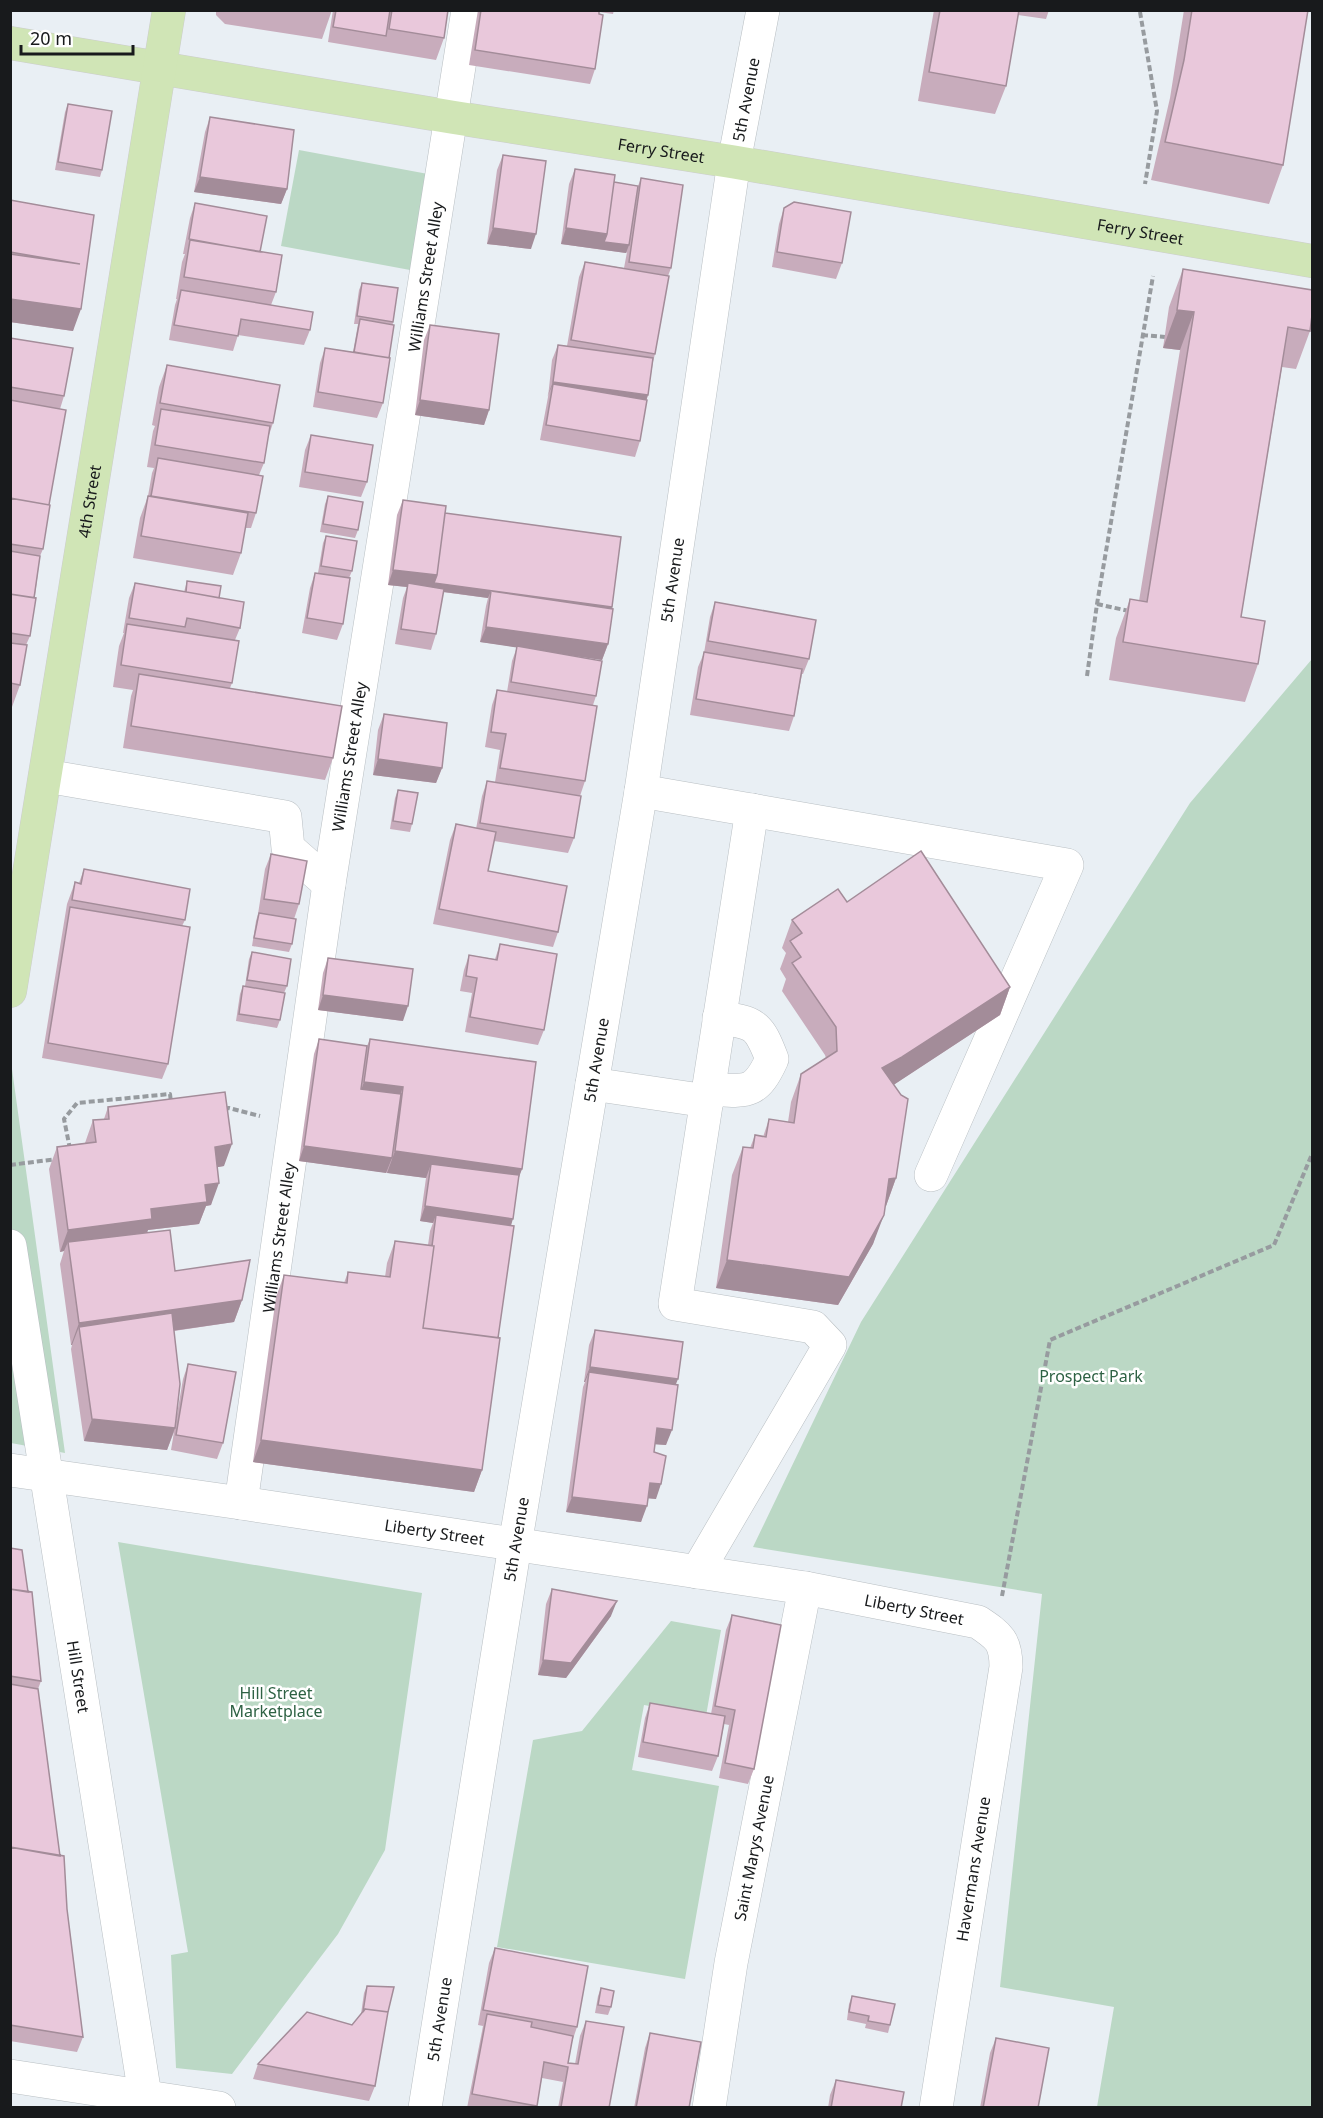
<svg xmlns="http://www.w3.org/2000/svg" width="1323" height="2118" font-family="'Noto Sans',sans-serif">
<style>
.green{fill:#bbd8c5}
.lines{fill:none;stroke-linecap:round;stroke-linejoin:round}
.minor-casing{stroke:#b9bfc3;stroke-width:34}
.major-casing{stroke:#cccdcd;stroke-width:34}
.path{stroke:#979b9f;stroke-width:4;stroke-dasharray:6 3;stroke-linecap:butt}
.minor{stroke:#fff;stroke-width:33}
.major{stroke:#d0e5b6;stroke-width:33}
.wall{fill:#c8acbc}
.shaded-wall{fill:#a38c99}
.building{fill:#e9c8db;stroke:#a38c99;stroke-width:1.5}
.labels{text-anchor:middle;stroke-width:5;stroke-linejoin:round;paint-order:stroke}
.street-label{font-size:16px;fill:#181a1c;stroke:#fff}
.park-label{font-size:16px;fill:#2e6244;stroke:#fff}
</style>
<rect width="100%" height="100%" fill="#e9eff4"/>
<path class="green" d="M 299,150 L 428,174 L 410,270 L 281,246 Z
M 1312,659 L 1312,2107 L 1097,2107 L 1114,2007 L 1000,1987 L 1042,1594 L 753,1547 L 861,1322 L 1190,803 Z
M 12,1069 L 65,1453 L 11,1443 Z
M 118,1542 L 422,1593 L 385,1850 L 338,1934 L 232,2074 L 176,2068 L 171,1955 L 188,1952 Z
M 671,1621 L 721,1630 L 706,1716 L 644,1705 L 632,1770 L 719,1786 L 685,1979 L 497,1947 L 533,1740 L 582,1731 Z"/>
<g class="lines">
<g class="minor-casing">
<g id="minor">
<path d="M 46,776 L 285,817 L 288,848 L 329,884"/>
<path d="M 641,791 L 1067,865 L 931,1175"/>
<path d="M 592,1084 L 707,1101"/>
<path d="M 708,1089 C 746,1091 755,1096 772,1059 C 759,1025 755,1022 719,1018"/>
<path id="s1" d="M 10,1246 L 147,2108"/>
<path id="s2" d="M 10,1470 L 241,1503 L 805,1588 L 978,1622 C 999,1636 1006,1641 1006,1667 L 936,2108"/>
<path id="s3" d="M 241,1503 L 329,884 L 468,10"/>
<path d="M 697,1572 L 830,1345 L 813,1327 L 675,1304 L 752,810"/>
<path d="M 10,2076 L 219,2108"/>
<path id="s4" d="M 425,2108 L 515,1545 L 641,791 L 734,162 L 763,10"/>
<path id="s5" d="M 709,2108 L 731,1963 L 805,1588"/>
</g>
</g>
<g class="major-casing">
<g id="major">
<path id="s6" d="M 10,43 L 451,117 L 734,162 L 1312,261"/>
<path id="s7" d="M 10,991 L 169,10"/>
</g>
</g>
<path class="path" d="M 1140,12 L 1157,111 L 1145,184
M 1142,335 L 1165,337
M 1097,604 L 1129,611
M 1087,676 L 1097,604 L 1153,276
M 224,1109 L 229,1108 L 260,1116
M 70,1149 L 64,1119 L 77,1103 L 170,1094 L 171,1102
M 10,1165 L 57,1159
M 1002,1596 L 1050,1340 L 1274,1245 L 1312,1154"/>
<use href="#minor" class="minor"/>
<use href="#major" class="major"/>
</g>
<path class="wall" d="M 216,10 L 332,10 L 322,39 L 225,24 L 216,15 Z
M 333,10 L 448,10 L 444,38 L 436,60 L 328,42 Z
M 478,10 L 614,10 L 613,14 L 599,12 L 595,69 L 590,84 L 469,65 Z
M 934,10 L 1049,10 L 1046,19 L 1018,15 L 1006,86 L 995,114 L 918,101 Z
M 1184,10 L 1308,10 L 1283,165 L 1269,204 L 1151,180 L 1170,98 Z
M 68,104 L 102,170 L 100,177 L 55,170 L 65,112 Z
M 210,117 L 287,189 L 281,204 L 194,192 L 205,132 Z
M 503,155 L 531,249 L 487,244 L 497,170 Z
M 575,169 L 614,182 L 638,186 L 641,178 L 671,268 L 668,276 L 655,354 L 653,362 L 640,441 L 635,457 L 540,440 L 548,397 L 552,360 L 558,345 L 567,346 L 579,277 L 585,262 L 624,268 L 627,252 L 626,253 L 561,244 L 569,184 Z
M 10,200 L 94,215 L 73,331 L 10,322 Z
M 195,203 L 260,252 L 276,292 L 271,305 L 310,330 L 304,345 L 238,335 L 233,351 L 169,340 L 175,305 L 177,299 L 176,299 L 182,262 L 185,254 L 183,254 L 190,218 Z
M 784,208 L 842,263 L 836,279 L 772,267 L 779,224 Z
M 1183,269 L 1310,331 L 1296,369 L 1282,367 L 1241,617 L 1258,664 L 1245,702 L 1109,680 L 1116,638 L 1130,599 L 1139,601 L 1180,350 L 1163,348 L 1169,307 Z
M 362,283 L 393,322 L 383,403 L 377,418 L 313,407 L 320,363 L 325,348 L 353,352 L 358,324 L 354,324 L 359,290 Z
M 430,325 L 489,410 L 484,425 L 415,415 L 424,340 Z
M 10,338 L 64,396 L 60,409 L 49,505 L 43,549 L 40,556 L 30,636 L 26,645 L 20,685 L 12,707 L 10,707 Z
M 167,365 L 273,423 L 268,438 L 264,463 L 259,475 L 256,513 L 251,528 L 245,528 L 241,553 L 233,575 L 133,558 L 140,518 L 148,496 L 152,473 L 154,468 L 147,467 L 153,431 L 155,426 L 152,425 L 159,387 Z
M 311,435 L 367,482 L 361,497 L 299,487 L 305,450 Z
M 328,496 L 358,530 L 355,538 L 320,532 L 325,504 Z
M 403,500 L 445,513 L 611,609 L 608,644 L 602,660 L 568,655 L 596,696 L 593,705 L 585,781 L 580,796 L 574,838 L 568,853 L 494,841 L 488,871 L 558,932 L 553,947 L 433,924 L 450,840 L 456,824 L 476,829 L 482,796 L 487,781 L 495,782 L 500,750 L 485,747 L 492,705 L 497,690 L 507,692 L 512,661 L 517,647 L 480,642 L 486,606 L 488,598 L 443,592 L 436,634 L 431,650 L 395,644 L 403,598 L 407,587 L 388,585 L 397,515 Z
M 326,536 L 352,571 L 349,578 L 343,624 L 337,640 L 302,633 L 310,588 L 315,573 L 318,573 L 323,543 Z
M 187,581 L 219,598 L 240,628 L 235,640 L 232,683 L 230,688 L 333,758 L 325,780 L 123,748 L 131,696 L 133,690 L 113,687 L 119,646 L 124,633 L 123,633 L 129,598 L 135,583 L 184,592 Z
M 715,602 L 809,659 L 803,674 L 802,674 L 794,716 L 789,731 L 690,715 L 698,667 L 704,653 L 710,617 Z
M 384,714 L 442,768 L 436,783 L 373,775 L 378,730 Z
M 398,790 L 412,824 L 410,832 L 390,829 L 395,798 Z
M 271,854 L 299,904 L 294,919 L 292,944 L 289,952 L 252,946 L 256,921 L 258,914 L 265,869 Z
M 84,869 L 185,920 L 182,926 L 168,1064 L 162,1079 L 42,1058 L 67,904 L 75,882 L 79,883 Z
M 847,902 L 1010,987 L 1000,1015 L 893,1085 L 896,1178 L 886,1206 L 885,1206 L 873,1244 L 838,1305 L 716,1288 L 732,1175 L 743,1147 L 750,1148 L 755,1135 L 763,1137 L 769,1119 L 788,1122 L 791,1102 L 801,1074 L 826,1058 L 825,1055 L 782,991 L 786,979 L 780,969 L 786,953 L 782,948 L 792,920 Z
M 500,944 L 544,1030 L 538,1045 L 465,1032 L 472,993 L 460,991 L 464,970 L 469,955 L 495,959 Z
M 252,952 L 287,986 L 284,993 L 280,1020 L 277,1028 L 236,1021 L 240,994 L 243,986 L 245,986 L 249,959 Z
M 328,958 L 403,1021 L 318,1010 L 323,973 Z
M 319,1039 L 367,1046 L 370,1039 L 522,1169 L 519,1175 L 511,1226 L 498,1338 L 482,1470 L 474,1492 L 253,1462 L 276,1297 L 284,1275 L 344,1283 L 348,1272 L 385,1277 L 387,1263 L 395,1241 L 428,1245 L 430,1231 L 433,1223 L 420,1221 L 426,1178 L 299,1161 L 314,1054 Z
M 108,1107 L 224,1166 L 218,1167 L 211,1205 L 206,1206 L 199,1224 L 148,1230 L 147,1232 L 175,1271 L 242,1300 L 234,1322 L 174,1331 L 177,1414 L 183,1379 L 188,1364 L 223,1443 L 217,1459 L 171,1450 L 174,1432 L 167,1450 L 84,1441 L 71,1349 L 72,1345 L 71,1345 L 60,1264 L 64,1251 L 60,1252 L 49,1169 L 57,1147 L 85,1143 L 93,1120 L 104,1119 Z
M 595,1330 L 676,1384 L 666,1445 L 655,1444 L 654,1452 L 656,1499 L 648,1498 L 641,1522 L 566,1512 L 583,1387 L 585,1382 L 584,1382 L 589,1345 Z
M 10,1548 L 41,1681 L 38,1689 L 67,1909 L 83,2037 L 77,2052 L 10,2041 Z
M 552,1589 L 611,1616 L 566,1678 L 538,1675 L 546,1604 Z
M 732,1615 L 754,1769 L 748,1784 L 719,1778 L 729,1725 L 724,1724 L 718,1756 L 712,1771 L 638,1757 L 645,1718 L 650,1703 L 711,1714 L 726,1630 Z
M 495,1948 L 577,2027 L 572,2042 L 568,2063 L 575,2064 L 580,2036 L 586,2021 L 609,2108 L 558,2108 L 563,2082 L 542,2078 L 536,2108 L 467,2108 L 483,2026 L 478,2025 L 489,1963 Z
M 367,1986 L 388,2012 L 375,2086 L 369,2101 L 253,2079 L 258,2064 L 352,2025 L 361,2014 L 364,1993 Z
M 601,1988 L 611,2007 L 608,2015 L 595,2013 L 598,1996 Z
M 852,1996 L 890,2025 L 888,2033 L 865,2028 L 866,2024 L 847,2020 L 849,2004 Z
M 650,2033 L 689,2108 L 634,2108 L 645,2048 Z
M 996,2038 L 1038,2108 L 980,2108 L 990,2053 Z
M 836,2080 L 901,2108 L 828,2108 L 830,2095 Z"/>
<path class="shaded-wall" d="M 200,177 L 287,189 L 281,204 L 194,192 Z
M 493,228 L 536,234 L 531,249 L 487,244 Z
M 566,228 L 607,234 L 629,245 L 626,253 L 561,244 Z
M 10,299 L 81,309 L 73,331 L 10,322 Z
M 1177,310 L 1194,312 L 1180,350 L 1163,348 Z
M 553,382 L 648,395 L 643,410 L 553,384 L 547,397 Z
M 420,400 L 489,410 L 484,425 L 415,415 Z
M 393,570 L 437,575 L 612,607 L 609,615 L 491,591 L 488,598 L 407,587 L 408,583 L 407,587 L 388,585 Z
M 486,627 L 608,644 L 602,660 L 480,642 Z
M 378,759 L 442,768 L 436,783 L 373,775 Z
M 1010,987 L 1000,1015 L 892,1086 L 882,1068 Z
M 323,995 L 408,1006 L 403,1021 L 318,1010 Z
M 364,1082 L 403,1087 L 395,1109 L 356,1104 Z
M 232,1144 L 224,1166 L 207,1169 L 215,1147 Z
M 304,1146 L 392,1158 L 386,1173 L 299,1161 Z
M 395,1151 L 522,1169 L 514,1191 L 431,1164 L 426,1178 L 387,1173 Z
M 896,1178 L 886,1206 L 879,1207 L 889,1179 Z
M 219,1183 L 211,1205 L 206,1206 L 199,1224 L 148,1230 L 144,1241 L 68,1242 L 64,1251 L 60,1252 L 68,1230 L 151,1209 L 205,1185 Z
M 425,1206 L 513,1219 L 508,1234 L 436,1215 L 433,1223 L 420,1221 Z
M 884,1215 L 873,1244 L 838,1305 L 716,1288 L 727,1260 Z
M 242,1300 L 234,1322 L 81,1344 L 79,1327 L 72,1345 L 71,1345 L 79,1323 Z
M 590,1367 L 678,1379 L 672,1394 L 589,1372 L 585,1382 L 584,1382 Z
M 92,1419 L 175,1428 L 167,1450 L 84,1441 Z
M 657,1428 L 672,1430 L 666,1445 L 651,1444 Z
M 261,1440 L 482,1470 L 474,1492 L 253,1462 Z
M 650,1483 L 661,1484 L 656,1499 L 645,1498 Z
M 572,1497 L 647,1506 L 641,1522 L 566,1512 Z
M 617,1601 L 611,1616 L 566,1678 L 538,1675 L 543,1660 Z"/>
<path class="building" d="M 336,10 L 390,10 L 386,36 L 333,27 Z
M 392,10 L 448,10 L 444,38 L 389,29 Z
M 481,10 L 599,10 L 599,14 L 603,15 L 595,69 L 475,50 Z
M 940,10 L 1019,10 L 1006,86 L 929,72 Z
M 1192,10 L 1308,10 L 1283,165 L 1165,142 L 1184,60 Z
M 68,104 L 112,111 L 102,170 L 58,162 Z
M 210,117 L 294,130 L 287,189 L 200,177 Z
M 503,155 L 546,161 L 536,234 L 493,228 Z
M 575,169 L 615,175 L 607,234 L 566,228 Z
M 641,178 L 683,185 L 671,268 L 629,262 Z
M 614,182 L 638,186 L 629,245 L 604,242 L 607,234 Z
M 10,200 L 94,215 L 81,309 L 10,299 L 10,254 L 80,264 L 10,252 Z
M 794,202 L 851,212 L 842,263 L 777,252 L 784,208 Z
M 195,203 L 267,216 L 260,252 L 189,239 Z
M 190,240 L 282,255 L 276,292 L 184,277 Z
M 585,262 L 669,276 L 655,354 L 571,340 Z
M 1183,269 L 1312,290 L 1312,315 L 1310,331 L 1288,327 L 1241,617 L 1265,621 L 1258,664 L 1123,642 L 1130,599 L 1147,602 L 1194,312 L 1177,310 Z
M 362,283 L 398,288 L 393,322 L 357,316 Z
M 181,290 L 313,312 L 310,330 L 241,319 L 238,336 L 174,325 Z
M 360,319 L 394,325 L 389,358 L 354,352 Z
M 430,325 L 499,334 L 489,410 L 420,400 Z
M 10,338 L 73,348 L 64,396 L 10,387 Z
M 558,345 L 653,358 L 648,395 L 553,382 Z
M 325,348 L 390,358 L 383,403 L 318,392 Z
M 167,365 L 280,385 L 273,423 L 160,403 Z
M 553,384 L 647,400 L 640,441 L 546,425 Z
M 10,400 L 66,410 L 49,505 L 10,498 Z
M 161,409 L 270,426 L 264,463 L 155,445 Z
M 311,435 L 373,445 L 367,482 L 305,472 Z
M 158,458 L 263,476 L 256,513 L 151,496 Z
M 148,496 L 248,513 L 241,553 L 141,536 Z
M 328,496 L 363,502 L 358,530 L 323,524 Z
M 10,498 L 50,505 L 43,549 L 10,544 Z
M 403,500 L 446,506 L 437,575 L 393,570 Z
M 445,513 L 621,537 L 612,607 L 434,583 L 437,575 Z
M 326,536 L 357,541 L 352,571 L 321,566 Z
M 10,551 L 40,556 L 34,598 L 10,594 Z
M 315,573 L 350,578 L 343,624 L 307,618 Z
M 187,581 L 221,586 L 219,598 L 186,592 Z
M 135,583 L 244,602 L 240,628 L 187,618 L 185,627 L 129,618 Z
M 408,583 L 444,589 L 436,634 L 401,629 Z
M 491,591 L 613,609 L 608,644 L 486,627 Z
M 10,594 L 36,598 L 30,636 L 10,633 Z
M 715,602 L 816,620 L 809,659 L 708,641 Z
M 127,624 L 239,641 L 232,683 L 121,665 Z
M 10,643 L 27,645 L 20,685 L 10,683 Z
M 517,646 L 602,661 L 596,696 L 511,682 Z
M 704,652 L 802,669 L 794,716 L 696,699 Z
M 139,674 L 342,706 L 333,758 L 131,726 Z
M 497,690 L 597,706 L 585,781 L 500,768 L 506,734 L 491,732 Z
M 384,714 L 447,723 L 442,768 L 378,759 Z
M 487,781 L 581,796 L 574,838 L 480,823 Z
M 398,790 L 418,793 L 412,824 L 393,821 Z
M 456,824 L 496,832 L 488,871 L 567,886 L 558,932 L 439,909 Z
M 921,851 L 1010,987 L 902,1057 L 882,1068 L 901,1095 L 908,1099 L 896,1178 L 889,1179 L 884,1215 L 849,1277 L 727,1260 L 743,1147 L 753,1148 L 755,1135 L 766,1137 L 769,1119 L 794,1123 L 801,1074 L 837,1051 L 836,1027 L 792,963 L 801,957 L 790,941 L 802,933 L 792,920 L 838,889 L 847,902 Z
M 271,854 L 307,861 L 299,904 L 264,899 Z
M 84,869 L 190,889 L 185,920 L 72,900 L 75,882 L 81,884 Z
M 70,907 L 190,927 L 168,1064 L 48,1043 Z
M 259,913 L 296,919 L 292,944 L 254,938 Z
M 500,944 L 557,954 L 544,1030 L 470,1017 L 477,978 L 466,976 L 469,955 L 497,960 Z
M 252,952 L 291,959 L 287,986 L 247,980 Z
M 328,958 L 413,969 L 408,1006 L 323,995 Z
M 243,986 L 285,993 L 280,1020 L 239,1014 Z
M 319,1039 L 367,1046 L 361,1089 L 401,1094 L 392,1158 L 304,1146 Z
M 370,1039 L 536,1062 L 522,1169 L 395,1151 L 403,1087 L 364,1082 Z
M 225,1092 L 232,1144 L 215,1147 L 219,1183 L 205,1185 L 207,1202 L 151,1209 L 152,1219 L 68,1230 L 57,1147 L 96,1142 L 93,1120 L 109,1119 L 108,1107 Z
M 431,1164 L 519,1175 L 513,1219 L 425,1206 Z
M 436,1215 L 514,1226 L 498,1338 L 423,1328 L 434,1246 L 432,1246 Z
M 170,1230 L 175,1271 L 250,1260 L 242,1300 L 79,1323 L 68,1242 Z
M 395,1241 L 434,1246 L 423,1328 L 500,1338 L 482,1470 L 261,1440 L 284,1275 L 347,1283 L 348,1272 L 390,1277 Z
M 172,1313 L 180,1384 L 175,1428 L 92,1419 L 79,1327 Z
M 595,1330 L 683,1342 L 678,1379 L 590,1367 Z
M 188,1364 L 236,1372 L 223,1443 L 176,1435 Z
M 589,1372 L 678,1385 L 672,1430 L 657,1428 L 654,1452 L 666,1456 L 661,1484 L 650,1483 L 647,1506 L 572,1497 Z
M 10,1548 L 22,1550 L 28,1592 L 10,1589 Z
M 10,1589 L 32,1592 L 41,1681 L 10,1676 Z
M 552,1589 L 617,1601 L 571,1663 L 543,1660 Z
M 732,1615 L 781,1625 L 754,1769 L 725,1763 L 735,1710 L 715,1706 Z
M 10,1684 L 38,1689 L 60,1856 L 10,1847 Z
M 650,1703 L 725,1716 L 718,1756 L 643,1742 Z
M 10,1847 L 64,1856 L 67,1909 L 83,2037 L 10,2025 Z
M 495,1948 L 588,1966 L 577,2027 L 483,2010 Z
M 367,1986 L 394,1987 L 388,2012 L 365,2009 L 363,2012 Z
M 601,1988 L 614,1991 L 611,2007 L 598,2005 Z
M 852,1996 L 895,2004 L 890,2025 L 868,2021 L 869,2016 L 849,2012 Z
M 365,2009 L 388,2012 L 375,2086 L 258,2064 L 307,2012 L 352,2025 Z
M 487,2014 L 532,2022 L 531,2027 L 573,2036 L 568,2063 L 578,2064 L 586,2021 L 624,2027 L 609,2108 L 561,2107 L 568,2067 L 544,2062 L 537,2106 L 472,2094 Z
M 650,2033 L 701,2042 L 689,2108 L 636,2108 Z
M 996,2038 L 1049,2048 L 1038,2108 L 983,2108 Z
M 836,2080 L 904,2092 L 901,2108 L 831,2108 Z"/>
<g class="labels">
<g class="street-label">
<text dy="6" stroke="none"><textPath href="#s4" startOffset="2034">5th Avenue</textPath></text>
<text dy="6" stroke="none"><textPath href="#s6" startOffset="660">Ferry Street</textPath></text>
<text dy="6" stroke="none"><textPath href="#s6" startOffset="1146">Ferry Street</textPath></text>
<text dy="6" stroke="none"><textPath href="#s3" startOffset="1240">Williams Street Alley</textPath></text>
<text dy="6" stroke="none"><textPath href="#s7" startOffset="496">4th Street</textPath></text>
<text dy="6" stroke="none"><textPath href="#s4" startOffset="1548">5th Avenue</textPath></text>
<text dy="6" stroke="none"><textPath href="#s3" startOffset="754">Williams Street Alley</textPath></text>
<text dy="6" stroke="none"><textPath href="#s4" startOffset="1062">5th Avenue</textPath></text>
<text dy="6" stroke="none"><textPath href="#s3" startOffset="268">Williams Street Alley</textPath></text>
<text dy="6" stroke="none"><textPath href="#s2" startOffset="429">Liberty Street</textPath></text>
<text dy="6" stroke="none"><textPath href="#s4" startOffset="576">5th Avenue</textPath></text>
<text dy="6" stroke="none"><textPath href="#s2" startOffset="915">Liberty Street</textPath></text>
<text dy="6" stroke="none"><textPath href="#s1" startOffset="436">Hill Street</textPath></text>
<text dy="6" stroke="none"><textPath href="#s5" startOffset="264">Saint Marys Avenue</textPath></text>
<text transform="translate(973 1869) rotate(-81)" y="6">Havermans Avenue</text>
<text dy="6" stroke="none"><textPath href="#s4" startOffset="90">5th Avenue</textPath></text>
</g>
<g class="park-label">
<text x="1091" y="1382">Prospect Park</text>
<text x="276" y="1699">Hill Street<tspan x="276" dy="18">Marketplace</tspan></text>
</g>
</g>
<rect width="1323" height="2118" fill="none" stroke="#181a1c" stroke-width="24"/>
<path d="M21 45v9h112v-9" fill="none" stroke="#181a1c" stroke-width="3"/>
<text x="30" y="45" font-size="18" fill="#181a1c" stroke="#ffffff" stroke-width="4.5" paint-order="stroke">20 m</text>
</svg>
